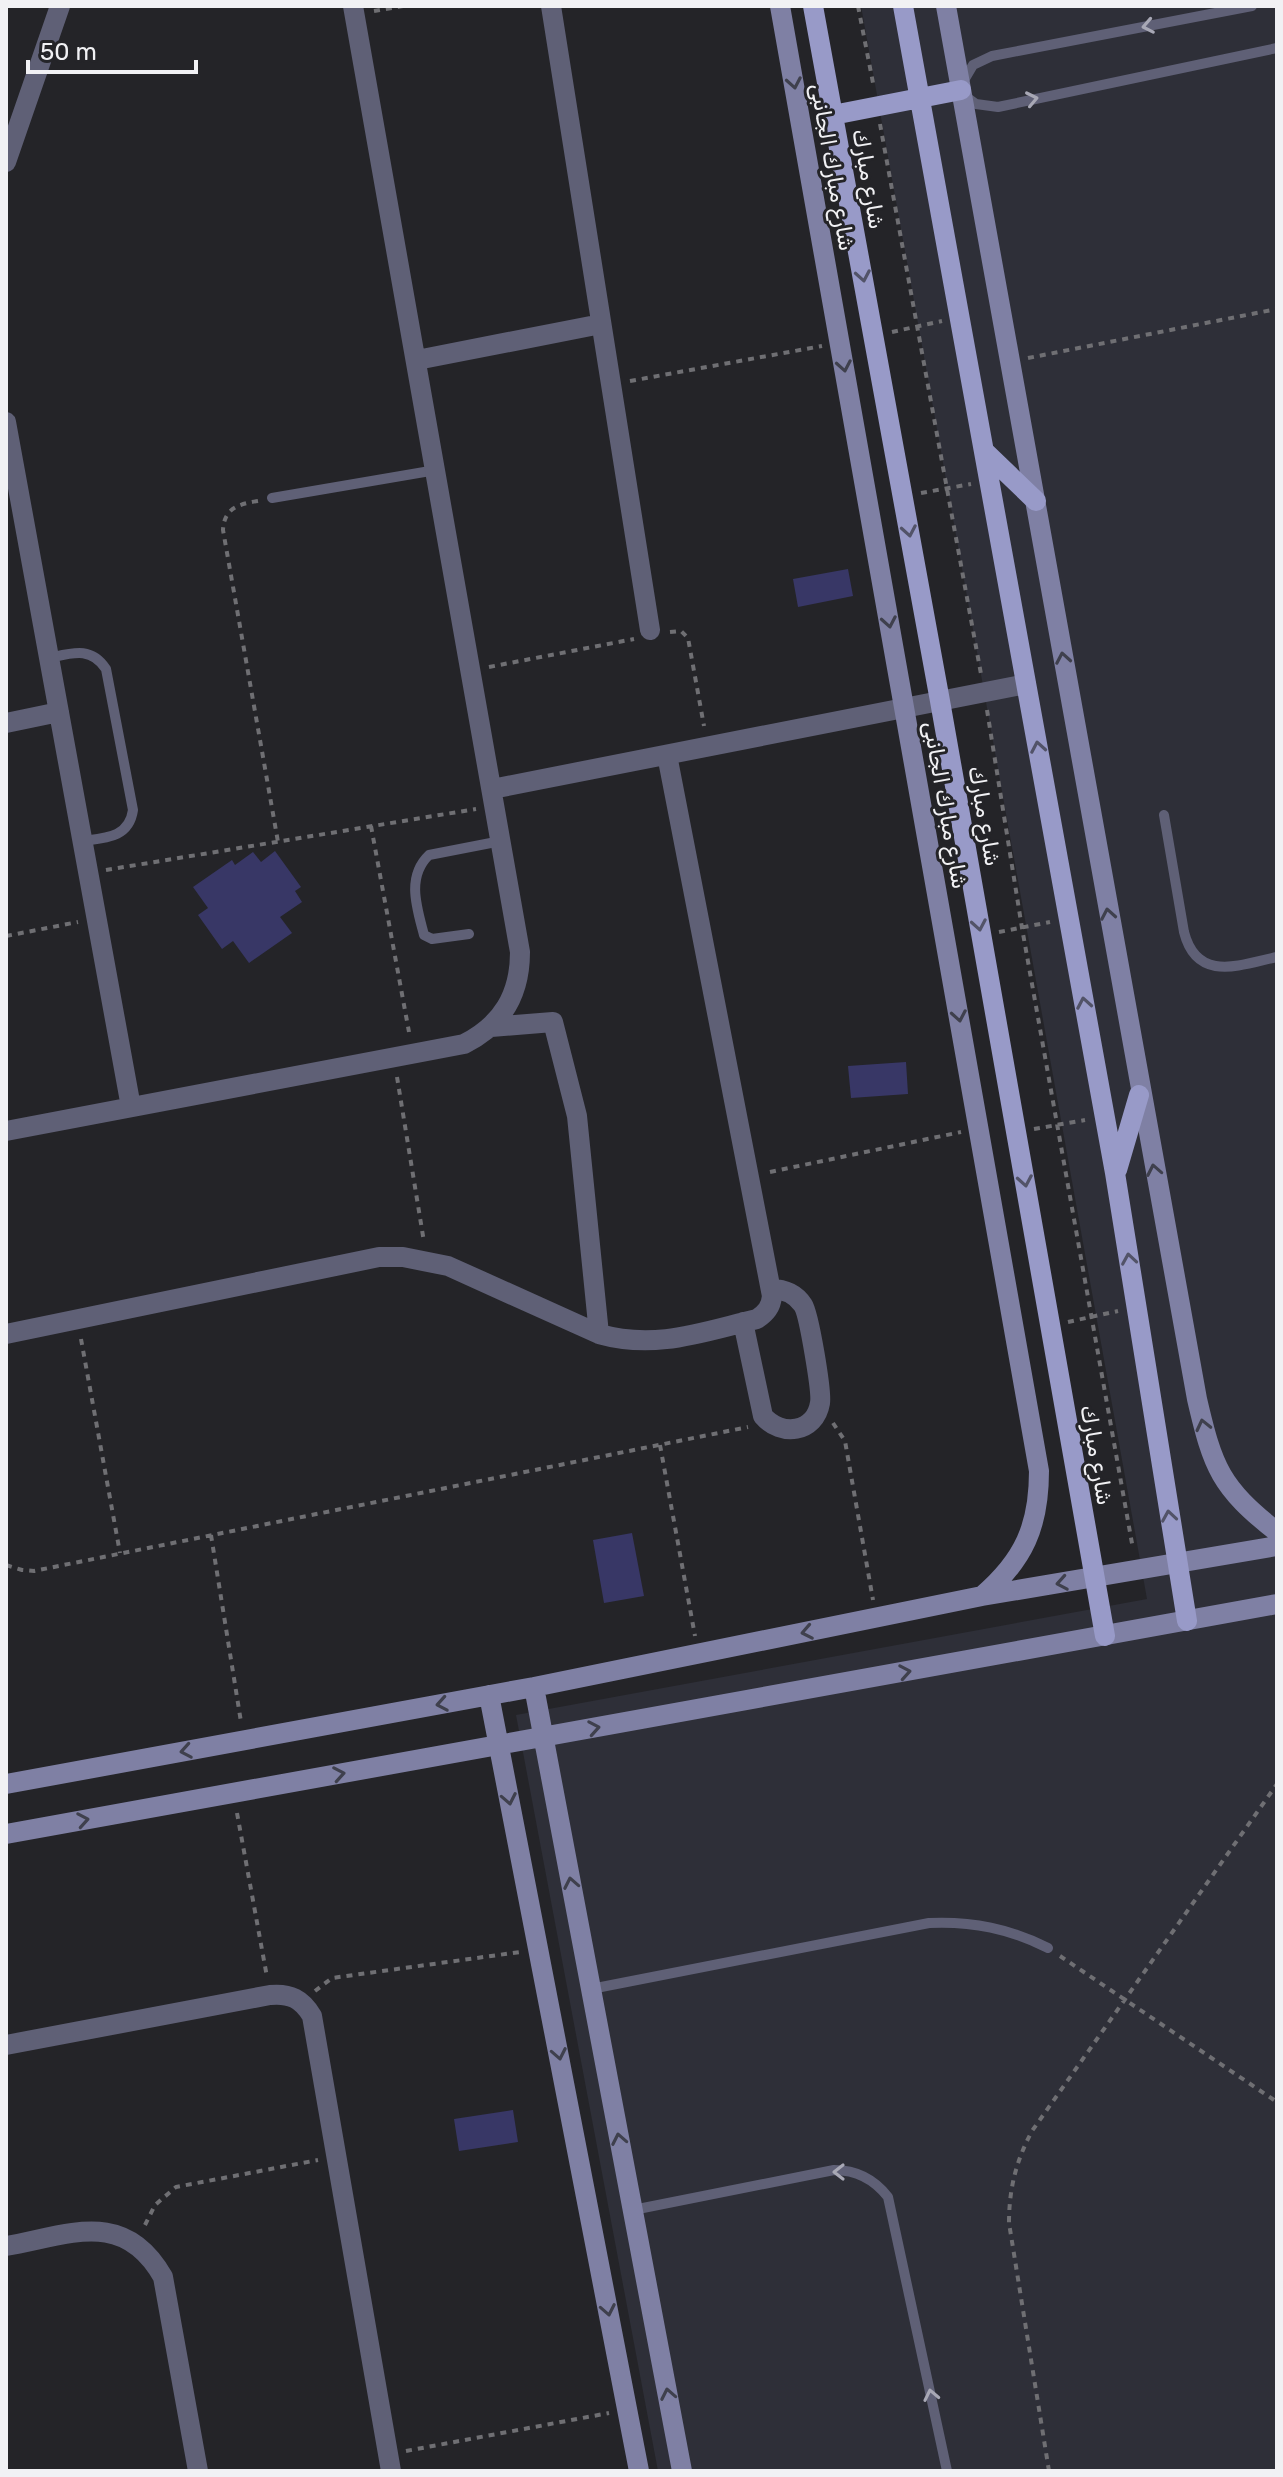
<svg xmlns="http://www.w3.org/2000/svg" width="1283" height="2477" font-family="Rubik,'Noto Sans Arabic',sans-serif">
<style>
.built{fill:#2e2f38}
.building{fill:#383766}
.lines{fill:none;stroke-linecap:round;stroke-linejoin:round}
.path{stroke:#6f6f73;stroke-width:4;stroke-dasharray:6 6;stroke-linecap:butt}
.lane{stroke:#5f6076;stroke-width:10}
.street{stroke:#5f6076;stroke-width:20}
.secondary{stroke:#7f80a4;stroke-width:20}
.primary{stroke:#989ac8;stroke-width:20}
.oneway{stroke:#a8a8b5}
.oneway2{stroke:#3f404d}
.oneway3{stroke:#525368}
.labels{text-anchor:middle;stroke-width:6;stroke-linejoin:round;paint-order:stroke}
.street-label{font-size:22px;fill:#f1f1f4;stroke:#242428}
</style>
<rect width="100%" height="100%" fill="#242428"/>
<path class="built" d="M 861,6 L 1277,6 L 1277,2471 L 658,2471 L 516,1715 L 1147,1599 Z"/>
<path class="building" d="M 848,569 L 853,596 L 798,607 L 793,579 Z
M 275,851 L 301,887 L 295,891 L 302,902 L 280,917 L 292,933 L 249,963 L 233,941 L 222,949 L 198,915 L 208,908 L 193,887 L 232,860 L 235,865 L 253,852 L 261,862 Z
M 906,1062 L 908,1094 L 851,1098 L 848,1066 Z
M 632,1533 L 644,1596 L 604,1603 L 593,1540 Z
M 513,2110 L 518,2142 L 459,2151 L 454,2119 Z"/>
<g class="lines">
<path class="path" d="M 858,6 L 874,88
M 374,11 L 403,6
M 880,124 L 981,674
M 892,332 L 942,321
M 1028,358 L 1277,309
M 630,381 L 822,346
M 921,493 L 971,484
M 258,501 C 239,504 224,508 223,530 L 278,842
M 670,632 L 681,631 L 688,638 L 704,726
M 489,667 L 634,639
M 987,710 L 1022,928 L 1133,1549
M 371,826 L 409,1032
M 106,870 L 476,809
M 999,932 L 1050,922
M 6,936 L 78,922
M 397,1077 L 424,1242
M 1034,1129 L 1085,1120
M 770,1172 L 961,1132
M 1068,1322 L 1118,1311
M 81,1339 L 120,1553
M 833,1423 L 845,1441 L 873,1600
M 660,1445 L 695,1636
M 211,1535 L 241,1722
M 6,1565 L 22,1570 L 34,1571 L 748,1427
M 237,1813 L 267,1977
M 1060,1956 L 1277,2102
M 315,1991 L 332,1978 L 520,1952
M 145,2225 L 155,2205 L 176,2187 L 318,2160
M 406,2451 L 609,2413
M 1049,2471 L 1009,2223 C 1009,2189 1016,2161 1032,2131 L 1277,1784"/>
<path class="lane" d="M 963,82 L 973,65 L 992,56 L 1252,6
M 965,96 L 976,104 L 998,107 L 1277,48
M 272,498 L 436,470
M 49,658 C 72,653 91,646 106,669 L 133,810 C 129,838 105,838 82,841
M 1164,815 L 1184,932 C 1197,983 1240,965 1277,957
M 469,934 L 432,939 L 424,935 C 417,908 406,877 429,855 L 501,841
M 591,1989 L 929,1923 C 973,1921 1010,1929 1048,1948
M 633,2210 L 834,2170 C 857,2170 874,2179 888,2197 L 947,2471"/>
<path class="street" d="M 551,6 L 650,630
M 6,162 L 60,6
M 417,360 L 601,324
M 6,422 L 131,1107
M 6,723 L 59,712
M 492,789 L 1026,684
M 491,1027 L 553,1022 L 577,1116 L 599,1334
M 6,1131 L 464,1044 C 502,1025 520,995 520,952 L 353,6
M 743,1322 L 763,1416 C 781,1437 815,1433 820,1403 C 822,1392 809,1314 803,1305 C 795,1293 784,1289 771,1289
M 6,1334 L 379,1257 L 403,1257 L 448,1266 L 599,1334 C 656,1350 702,1332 757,1319 C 766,1313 771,1307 772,1296 L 667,755
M 6,2045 L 270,1995 C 290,1993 302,1999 312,2016 L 391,2471
M 6,2246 C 69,2235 124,2208 163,2277 L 198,2471"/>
<path class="secondary" d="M 780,6 L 1039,1471 C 1039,1526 1024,1560 982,1596
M 946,6 C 1030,470 1109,935 1197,1399 C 1213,1468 1220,1487 1277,1532
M 534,1687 L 682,2471
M 489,1695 L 639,2471
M 6,1784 L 534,1687 L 982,1596 L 1277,1546
M 6,1834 L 1277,1604"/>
<path class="primary" d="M 813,6 L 940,701 L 1105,1636
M 903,6 L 1115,1173 L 1187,1621
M 833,115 L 961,90
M 984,451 L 1036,501
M 1117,1170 L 1139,1095"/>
</g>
<defs><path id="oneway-chevron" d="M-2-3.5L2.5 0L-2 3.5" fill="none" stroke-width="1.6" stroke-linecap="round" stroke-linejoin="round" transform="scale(2)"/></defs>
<g class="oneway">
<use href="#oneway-chevron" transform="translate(1148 26) rotate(169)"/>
<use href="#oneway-chevron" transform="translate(1032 99) rotate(-12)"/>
<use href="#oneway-chevron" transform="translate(839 2172) rotate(-180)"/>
<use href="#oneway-chevron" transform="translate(931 2395) rotate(-102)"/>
</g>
<g class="oneway2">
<use href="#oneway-chevron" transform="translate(794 83) rotate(80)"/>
<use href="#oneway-chevron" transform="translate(844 366) rotate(80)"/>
<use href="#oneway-chevron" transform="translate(889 622) rotate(80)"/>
<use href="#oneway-chevron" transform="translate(1063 658) rotate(-100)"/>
<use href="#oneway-chevron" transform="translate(1108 914) rotate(-100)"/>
<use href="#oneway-chevron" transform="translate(959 1016) rotate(80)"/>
<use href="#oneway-chevron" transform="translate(1154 1170) rotate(-101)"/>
<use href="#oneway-chevron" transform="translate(1203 1425) rotate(-103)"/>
<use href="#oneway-chevron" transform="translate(1062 1583) rotate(170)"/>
<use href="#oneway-chevron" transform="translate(807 1632) rotate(169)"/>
<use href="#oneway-chevron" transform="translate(905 1672) rotate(-10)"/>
<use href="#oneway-chevron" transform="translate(442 1704) rotate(170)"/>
<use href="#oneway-chevron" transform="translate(594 1728) rotate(-10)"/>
<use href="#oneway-chevron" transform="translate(186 1751) rotate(170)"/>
<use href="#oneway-chevron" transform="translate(339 1774) rotate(-10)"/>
<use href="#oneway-chevron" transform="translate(509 1799) rotate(79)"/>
<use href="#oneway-chevron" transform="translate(83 1820) rotate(-10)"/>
<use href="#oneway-chevron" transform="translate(571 1883) rotate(-101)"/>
<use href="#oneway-chevron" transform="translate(559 2054) rotate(79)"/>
<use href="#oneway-chevron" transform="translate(619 2139) rotate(-101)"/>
<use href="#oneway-chevron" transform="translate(608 2310) rotate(79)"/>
<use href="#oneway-chevron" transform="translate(668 2394) rotate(-101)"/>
</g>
<g class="oneway3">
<use href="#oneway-chevron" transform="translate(863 276) rotate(80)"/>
<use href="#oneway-chevron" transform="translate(909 531) rotate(80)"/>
<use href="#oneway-chevron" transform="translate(1038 747) rotate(-100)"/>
<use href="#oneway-chevron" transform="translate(979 925) rotate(80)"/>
<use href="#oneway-chevron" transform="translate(1084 1003) rotate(-100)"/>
<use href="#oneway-chevron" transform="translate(1025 1181) rotate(80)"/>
<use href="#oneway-chevron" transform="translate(1129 1259) rotate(-99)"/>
<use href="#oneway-chevron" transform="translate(1169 1516) rotate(-99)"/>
</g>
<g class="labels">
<g class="street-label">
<text transform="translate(833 167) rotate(80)" y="8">شارع مبارك الجانبى</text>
<text transform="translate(869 179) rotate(80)" y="8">شارع مبارك</text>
<text transform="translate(946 805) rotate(80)" y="8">شارع مبارك الجانبى</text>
<text transform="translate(985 816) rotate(80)" y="8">شارع مبارك</text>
<text transform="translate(1097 1455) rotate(80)" y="8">شارع مبارك</text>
</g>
</g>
<rect width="1283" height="2477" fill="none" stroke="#f1f1f4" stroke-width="16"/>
<path d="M28 60v12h168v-12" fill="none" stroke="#f1f1f4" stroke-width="4"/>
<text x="40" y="60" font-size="24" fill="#f1f1f4" stroke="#242428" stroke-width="6" paint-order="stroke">50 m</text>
</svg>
